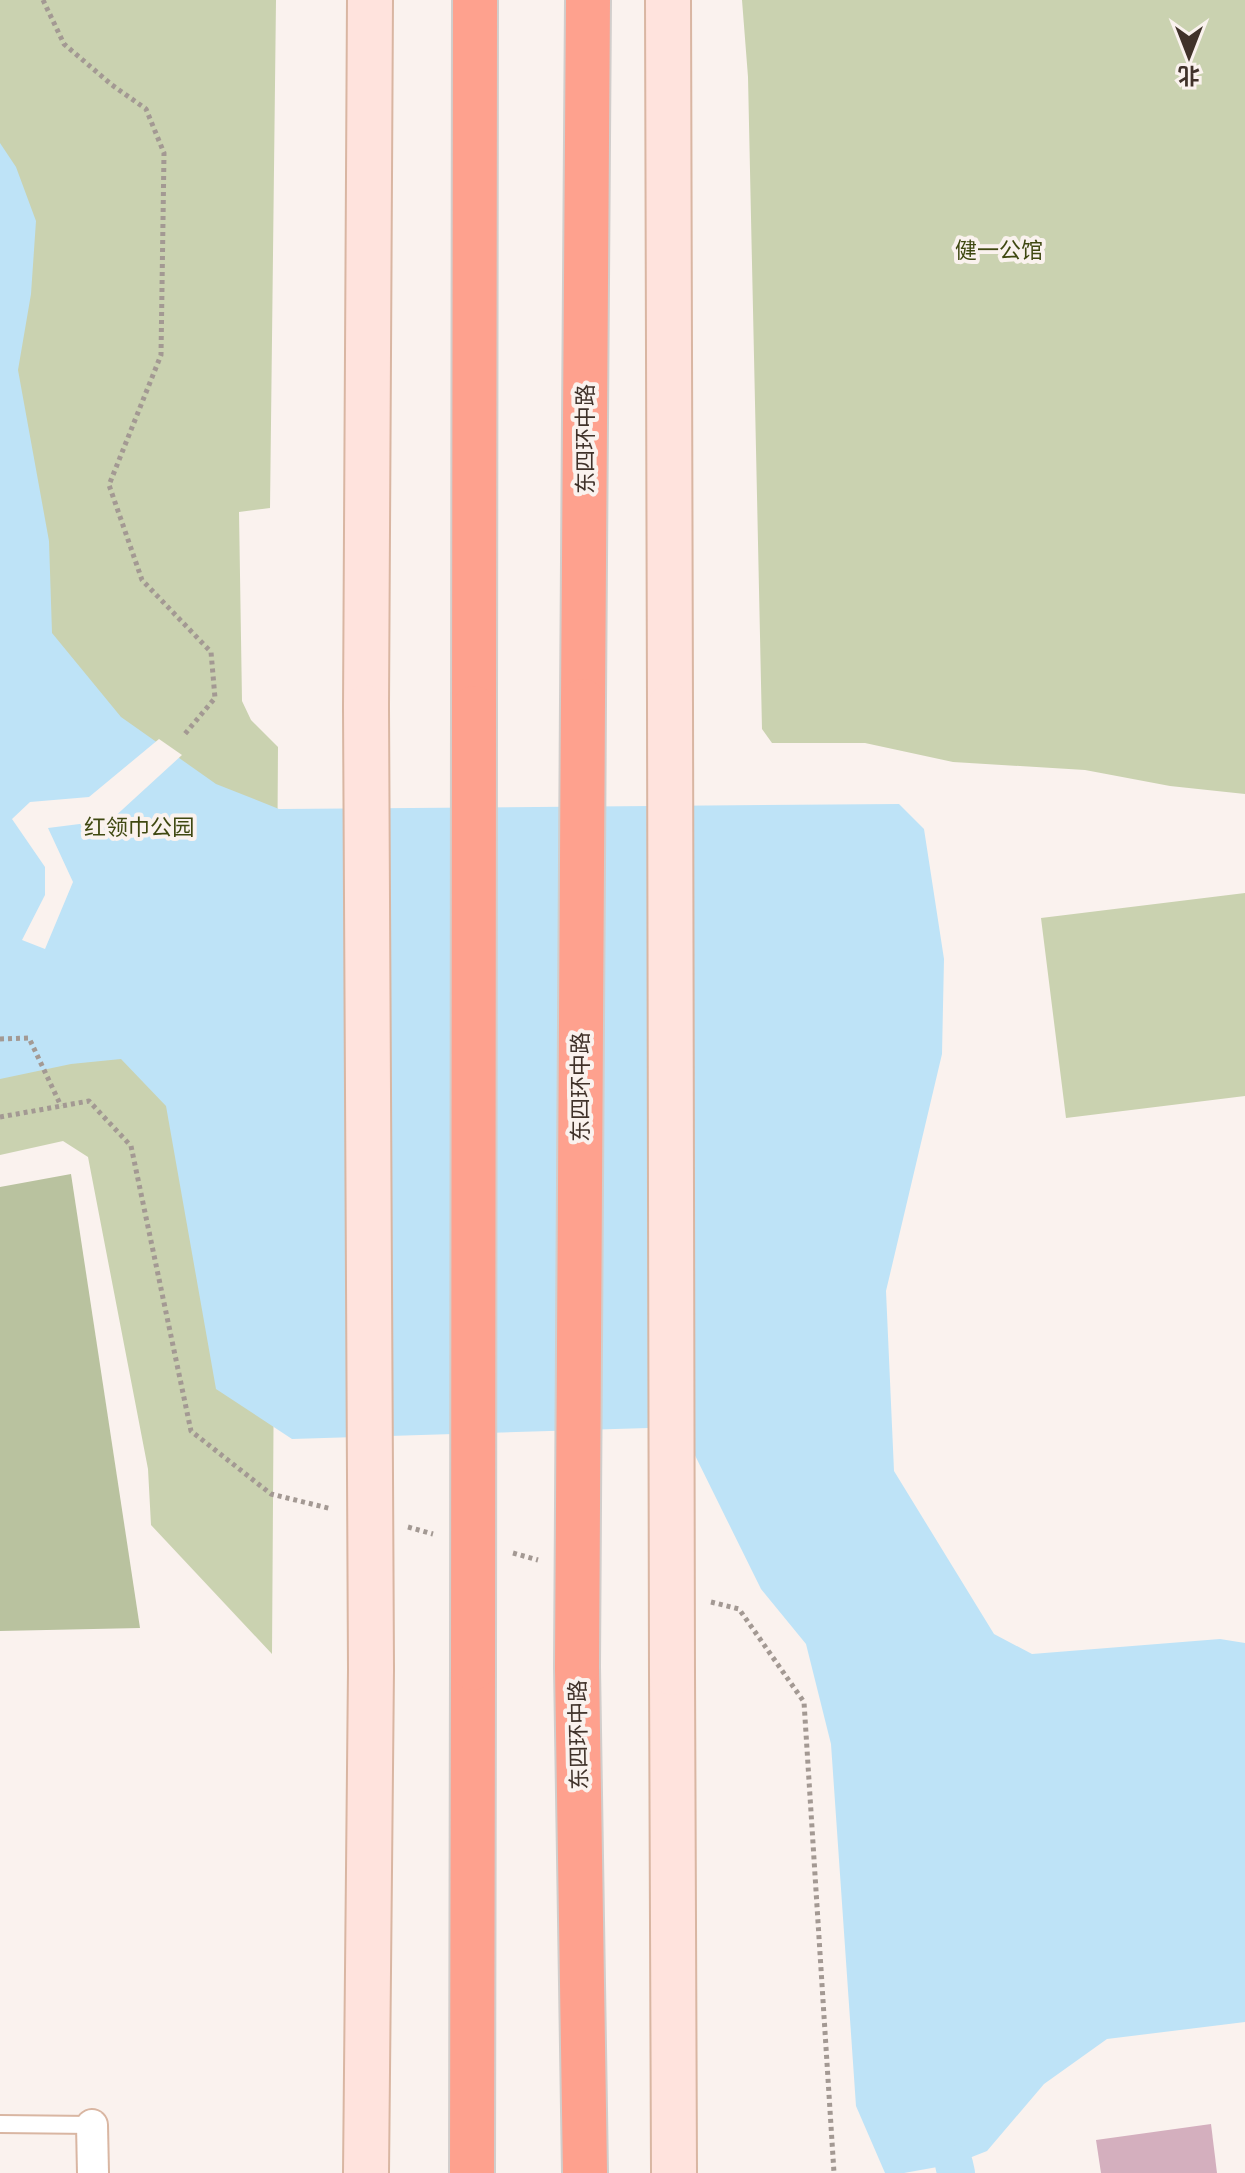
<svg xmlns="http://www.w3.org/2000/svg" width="1245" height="2173" font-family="Manrope,'Noto Sans SC',sans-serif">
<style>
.green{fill:#cad2b0}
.forest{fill:#b9c29f}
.water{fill:#bee3f7}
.pier{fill:#faf2ee}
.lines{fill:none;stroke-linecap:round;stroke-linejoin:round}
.canal{stroke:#bee3f7;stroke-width:38}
.building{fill:#d4afbe}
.lane-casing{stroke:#d9b6a2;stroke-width:20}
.street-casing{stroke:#d9b6a2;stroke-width:34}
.secondary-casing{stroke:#d9b6a2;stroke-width:48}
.highway-casing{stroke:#d1cecc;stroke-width:48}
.path{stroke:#a39993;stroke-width:5;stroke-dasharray:4 4;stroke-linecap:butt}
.lane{stroke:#fff;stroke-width:16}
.street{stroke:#fff;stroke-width:30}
.secondary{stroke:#ffe3dd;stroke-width:44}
.highway{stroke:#fea18e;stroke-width:44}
.secondary-bridge-casing{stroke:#d9b6a2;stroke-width:48;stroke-linecap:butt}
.highway-bridge-casing{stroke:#d1cecc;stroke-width:48;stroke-linecap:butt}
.secondary-bridge{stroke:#ffe3dd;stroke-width:44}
.highway-bridge{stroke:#fea18e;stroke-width:44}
.labels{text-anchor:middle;stroke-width:8;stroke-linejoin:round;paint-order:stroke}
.park-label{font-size:22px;fill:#3f4811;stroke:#faf2ee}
.street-label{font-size:22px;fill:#40322a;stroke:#faf2ee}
</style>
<rect width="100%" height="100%" fill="#faf2ee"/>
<path class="green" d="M 0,0 L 276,0 L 270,508 L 239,512 L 242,701 L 251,720 L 278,747 L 272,1654 L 151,1525 L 148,1469 L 88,1157 L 63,1141 L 0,1155 Z
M 742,0 L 1245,0 L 1245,794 L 1170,786 L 1085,770 L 953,762 L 865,743 L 772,743 L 762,729 L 748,77 Z
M 1245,893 L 1245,1096 L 1066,1118 L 1041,918 Z"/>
<path class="forest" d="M 71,1174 L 140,1628 L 0,1631 L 0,1187 Z"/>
<path class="water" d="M 0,143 L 16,167 L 36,221 L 31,294 L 18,370 L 49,541 L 52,633 L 121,717 L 216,784 L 279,809 L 899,804 L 924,829 L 944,959 L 942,1054 L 886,1291 L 894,1471 L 994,1634 L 1032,1654 L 1220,1639 L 1245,1643 L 1245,2022 L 1107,2039 L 1044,2084 L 987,2151 L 954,2164 L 904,2173 L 885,2173 L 856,2106 L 831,1744 L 806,1644 L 761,1589 L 681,1427 L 292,1439 L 216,1389 L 166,1106 L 121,1059 L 71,1064 L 0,1079 Z"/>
<path class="pier" d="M 159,739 L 182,755 L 111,820 L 48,828 L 73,882 L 45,949 L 22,940 L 45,895 L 45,867 L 12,819 L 30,802 L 89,797 Z"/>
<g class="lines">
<path class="canal" d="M 954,2164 L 956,2173"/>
</g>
<path class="building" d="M 1211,2124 L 1217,2173 L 1101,2173 L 1096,2140 Z"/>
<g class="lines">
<g class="lane-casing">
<path id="lane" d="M 0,2124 L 92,2125"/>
</g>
<g class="street-casing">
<path id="street" d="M 92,2125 L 93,2173"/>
</g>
<g class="secondary-casing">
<path id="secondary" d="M 668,0 L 670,706
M 366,707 L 370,0
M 672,1673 L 674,2173
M 366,2173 L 371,1669"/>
</g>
<g class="highway-casing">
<path id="highway" d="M 583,701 L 588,0
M 474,708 L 475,0
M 577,1667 L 585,2173
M 472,2173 L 473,1668"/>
</g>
<path class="path" d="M 43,0 L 64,44 L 112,85 L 146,109 L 164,153 L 161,355 L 109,485 L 142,580 L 211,652 L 215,698 L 184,735
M 0,1039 L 29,1038 L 61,1106
M 0,1117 L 89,1101 L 131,1146 L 191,1431 L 271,1494 L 332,1509
M 408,1527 L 433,1534
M 513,1553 L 538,1560
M 711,1602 L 739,1609 L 804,1702 L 834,2173"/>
<use href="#lane" class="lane"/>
<use href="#street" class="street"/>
<use href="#secondary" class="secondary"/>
<use href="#highway" class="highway"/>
<g class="secondary-bridge-casing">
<path id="secondary-bridge" d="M 670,706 L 672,1673
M 366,707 L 371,1669"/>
</g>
<g class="highway-bridge-casing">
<path id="highway-bridge" d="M 577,1667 L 583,701
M 473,1668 L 474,708"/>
</g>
<use href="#secondary-bridge" class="secondary-bridge"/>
<use href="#highway-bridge" class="highway-bridge"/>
</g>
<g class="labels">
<g class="park-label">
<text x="999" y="258">健一公馆</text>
<text x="139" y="835">红领巾公园</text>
</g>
<g class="street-label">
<text transform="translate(585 439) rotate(-90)" y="8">东四环中路</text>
<text transform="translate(580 1087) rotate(-90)" y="8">东四环中路</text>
<text transform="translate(578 1735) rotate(-91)" y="8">东四环中路</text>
</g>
</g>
<g transform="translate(1189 56) rotate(180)" stroke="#faf2ee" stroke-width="6" paint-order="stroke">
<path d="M0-6L14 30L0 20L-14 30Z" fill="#40322a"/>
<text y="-12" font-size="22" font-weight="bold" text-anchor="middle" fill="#40322a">北</text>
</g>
</svg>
